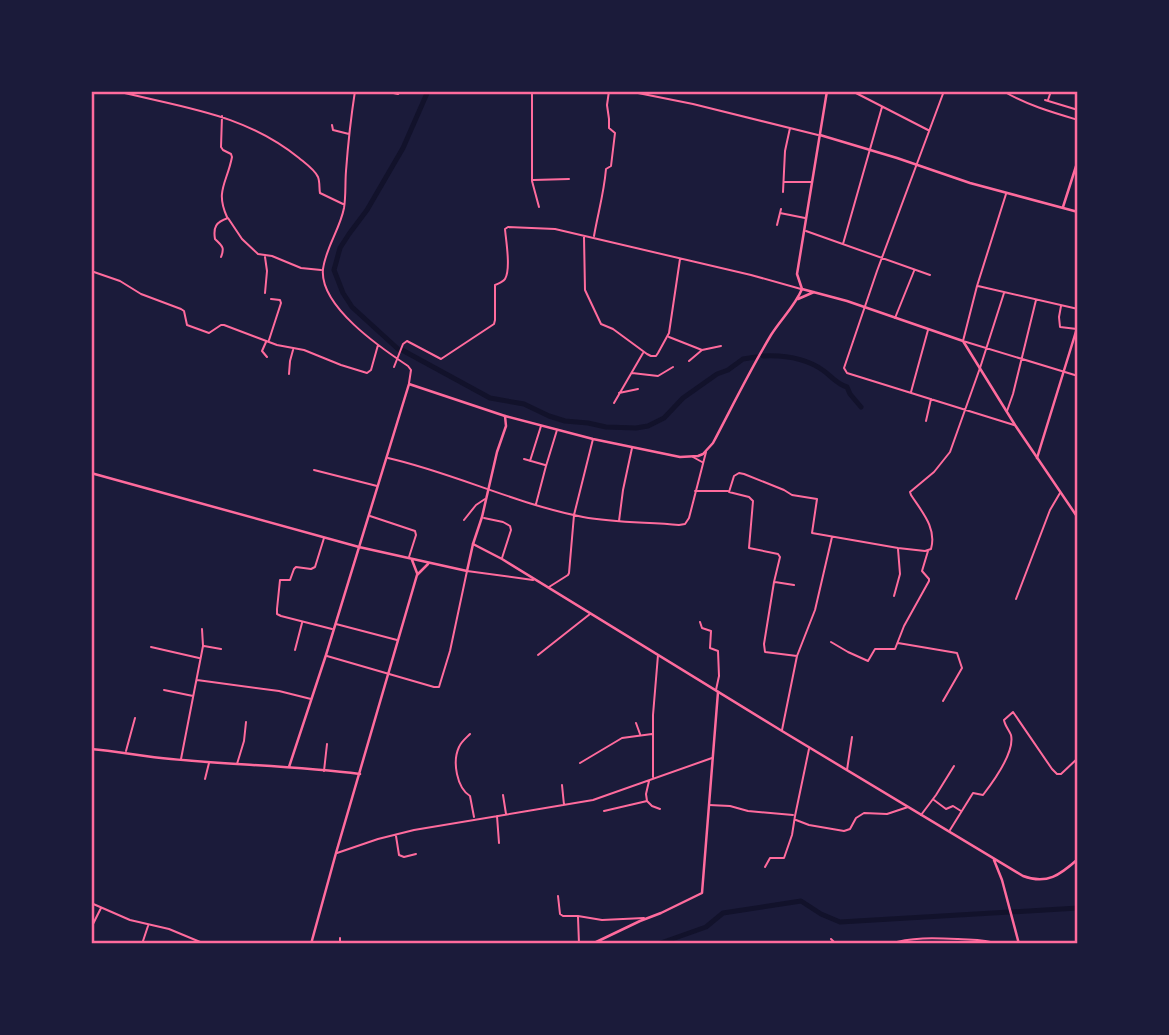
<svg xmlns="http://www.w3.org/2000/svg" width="1169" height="1035" font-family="Rubik,sans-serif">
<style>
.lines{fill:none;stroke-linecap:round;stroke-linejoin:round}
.river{stroke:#12122b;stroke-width:5}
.minor{stroke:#ff6b9d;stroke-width:2}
.tertiary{stroke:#ff6b9d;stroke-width:2.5}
.secondary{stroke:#ff6b9d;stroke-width:2.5}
.neatline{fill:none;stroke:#ff6b9d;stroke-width:2.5}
</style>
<rect width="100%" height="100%" fill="#1b1b3a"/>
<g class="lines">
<path class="river" d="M 398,349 L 352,307 L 343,293 L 334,270 L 340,248 L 349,234 L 367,210 L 403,148 L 428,91
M 402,350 L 490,398 L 524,404 L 549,416 L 565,421 L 588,423 L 606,427 L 636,428 L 648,426 L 664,418 L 683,398 L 717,374 L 728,370 L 743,359 L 756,357
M 763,356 C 783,355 806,358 824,371 C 832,377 837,384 847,387 L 850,394 L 861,407
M 658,944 L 706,927 L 723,913 L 801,901 L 821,914 L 840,922 L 1078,908"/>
<path class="minor" d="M 117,91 C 183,108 243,113 299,158 C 305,163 315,170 318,177 C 320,182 319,188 320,193 L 343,204
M 355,91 C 351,117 348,144 346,171 C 345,183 346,196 344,208 C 340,229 326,247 323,269 C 319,306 381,348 408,366 L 411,370 L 409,383
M 384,91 L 398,94 L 401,91
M 532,91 L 532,181 L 539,207
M 628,91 L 693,104 L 818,135
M 852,91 L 928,130
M 944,91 L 877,271 L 844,368 L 847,373 L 1014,425
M 1003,91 C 1027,105 1051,112 1078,120
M 1045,100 L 1078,110
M 1048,100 L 1051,91
M 222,116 L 221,147 L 223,150 L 231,154 L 232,157 C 227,183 215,191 227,217
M 332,125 L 333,130 L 349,134
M 533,180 L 569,179
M 785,182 L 811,182
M 783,192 L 785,151 L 790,128
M 1006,194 L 977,286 L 963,341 L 1078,376
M 780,213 L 805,218
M 777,225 L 781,209
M 806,231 L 930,275
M 594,236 C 598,213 604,193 606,169 L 611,166 L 615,133 L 609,128 L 609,119 L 607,105 L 609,91
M 584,237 L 585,290 L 601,324 L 613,329 L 647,354 L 651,356 L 656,356 L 658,353 L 669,333 L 680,259
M 843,244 L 882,107
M 221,257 C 225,247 222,246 215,239 C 213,227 216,222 228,218 L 242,239 L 258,254 L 272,256 L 301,268 L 321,270
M 265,257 L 267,271 L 265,293
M 91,271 L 120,281 L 141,294 L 181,309 L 184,311 L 187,325 L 209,333 L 221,325 L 224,325 L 277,345 L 304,350 L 341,365 L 367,373 L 371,370 L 378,345
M 978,286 L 1078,309
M 1061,306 L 1059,317 L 1060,327 L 1077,329
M 895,318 L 914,271
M 669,337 L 702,350
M 269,340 L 281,303 L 280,300 L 271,299
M 266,342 L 262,351 L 267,357
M 689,361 L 702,350 L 721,346
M 394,367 L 403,344 L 407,341 L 441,359 L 494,324 L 495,320 L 495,285 C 498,284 504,281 505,279 C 511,269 506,241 505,229 L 508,227 L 555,229 L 751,275 L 801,289
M 632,373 L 658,376 L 673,367
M 289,374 L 290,361 L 293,350
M 911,392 L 928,330
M 619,393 L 638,389
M 614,403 L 643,353
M 1007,411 L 1013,394 L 1036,300
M 926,421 L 931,399
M 693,457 L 702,462
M 388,458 C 454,473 516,504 583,517 C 615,523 647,522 679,525 L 685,524 L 689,518 L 706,452
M 524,459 L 545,465
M 530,461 L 541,426
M 314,470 L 377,486
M 695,491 L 728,491
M 536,504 L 546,466 L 557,430
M 370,516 L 415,531 L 416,535 L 409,557
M 484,518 L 503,522 L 510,526 L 511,530 L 502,558
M 464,520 L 476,505 L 485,499
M 619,521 L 623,490 L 632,448
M 324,538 L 315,567 L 311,569 L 296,567 L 294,569 L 290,580 L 280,580 L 277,609 L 277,614 L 281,616 L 332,629
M 775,582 L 794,585
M 549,587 L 568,575 L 569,573 L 574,515 L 593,439
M 894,596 L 900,574 L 898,549
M 1016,599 L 1050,510 L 1060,493
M 91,610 L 93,604
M 700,622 L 702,628 L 711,631 L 710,648 L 718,651 L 719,676 L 716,690
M 336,624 L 397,640
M 831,642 L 848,652 L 868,661 L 875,649 L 895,649 L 904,626 L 929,581 L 929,579 L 922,571 L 928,551
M 898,643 L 957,653 L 962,668 L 943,701
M 204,646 L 221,649
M 151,647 L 199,658
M 295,650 L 302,623
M 538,655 L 590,614
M 327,656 L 434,687 L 439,687 L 450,651 L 467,571 L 533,580
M 797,656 L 765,652 L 764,644 L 774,582 L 780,557 L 778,554 L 749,548 L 753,501 L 749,497 L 729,492 L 734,476 L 739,473 L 744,474 L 784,490 L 792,495 L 817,499 L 812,533 L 898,548 L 925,551 L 931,549 C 937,528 922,512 911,495 L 910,492 L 934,472 L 950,452 L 980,368 L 1004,293
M 197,680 L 279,691 L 311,699
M 164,690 L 193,696
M 636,723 L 640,734
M 782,730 L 797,656 L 815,610 L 832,537
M 470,734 C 466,738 461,742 459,747 C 452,762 457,788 470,796 L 474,817
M 126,751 L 135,718
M 181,759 L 203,646 L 202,629
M 580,763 L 622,738 L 652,734
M 237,764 L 244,741 L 246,722
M 847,770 L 852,737
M 324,771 L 327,744
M 653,777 L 653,715 L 658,655
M 205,779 L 209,763
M 562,785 L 564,805
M 503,795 L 506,814
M 934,800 L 946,809 L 953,806 L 961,811
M 647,801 L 652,806 L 660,809
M 709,805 L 730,806 L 748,811 L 793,815
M 604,811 L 647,801 L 646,794 L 649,781
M 921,815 L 936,795 L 954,766
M 497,816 L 499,843
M 796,820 L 809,825 L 844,831 L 850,829 L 856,818 L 864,813 L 887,814 L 908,807
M 950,830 L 973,793 L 983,795 C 993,782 1015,752 1011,735 C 1009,730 1005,726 1004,720 L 1013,712 L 1052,769 L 1057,774 L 1061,774 L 1078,758
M 396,836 L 399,855 L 404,857 L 416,854
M 337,853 L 378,839 L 414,830 L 593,800 L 712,758
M 765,867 L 770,858 L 784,858 L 792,835 L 795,816 L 809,749
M 558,896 L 560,914 L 563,916 L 578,916 L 602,920 L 644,918
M 91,903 L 130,920 L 169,929 L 205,944
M 578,917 L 579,944
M 92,926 L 101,908
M 831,939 L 836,944
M 142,944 L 148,926
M 340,944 L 340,938
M 889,944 C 912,937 934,938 958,939 C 971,940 985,939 997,944"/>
<path class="tertiary" d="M 820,135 L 897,158 L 970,183 L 1078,212
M 1063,207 L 1078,160
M 1037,458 L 1078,325
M 91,473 L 359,547 L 467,571 L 473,544
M 412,560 L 417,573
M 91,749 C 118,751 144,757 171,759 C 234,765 297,766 360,774
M 289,767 L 326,655 L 409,384 L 505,416
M 311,944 L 336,853 L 417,575 L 428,564
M 592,944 L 640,921 L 661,913 L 702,893 L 718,692"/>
<path class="secondary" d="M 827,91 L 798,268 L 797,274 L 802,289 C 795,306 781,319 771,335 C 750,370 732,407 713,443 L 703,454 L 698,456 L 680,457 L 593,439 L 505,416 L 506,426 L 497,452 L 482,517 L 473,544 L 502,559 L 782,731 L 1023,876 C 1047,885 1060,875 1078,859
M 802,289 L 847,301 L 963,341 L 1015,425 L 1078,518
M 798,299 L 814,292
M 994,860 L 1002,880 L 1019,944"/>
</g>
<rect width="1169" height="1035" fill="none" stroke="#1b1b3a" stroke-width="186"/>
<rect x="93" y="93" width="983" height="849" class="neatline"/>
</svg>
